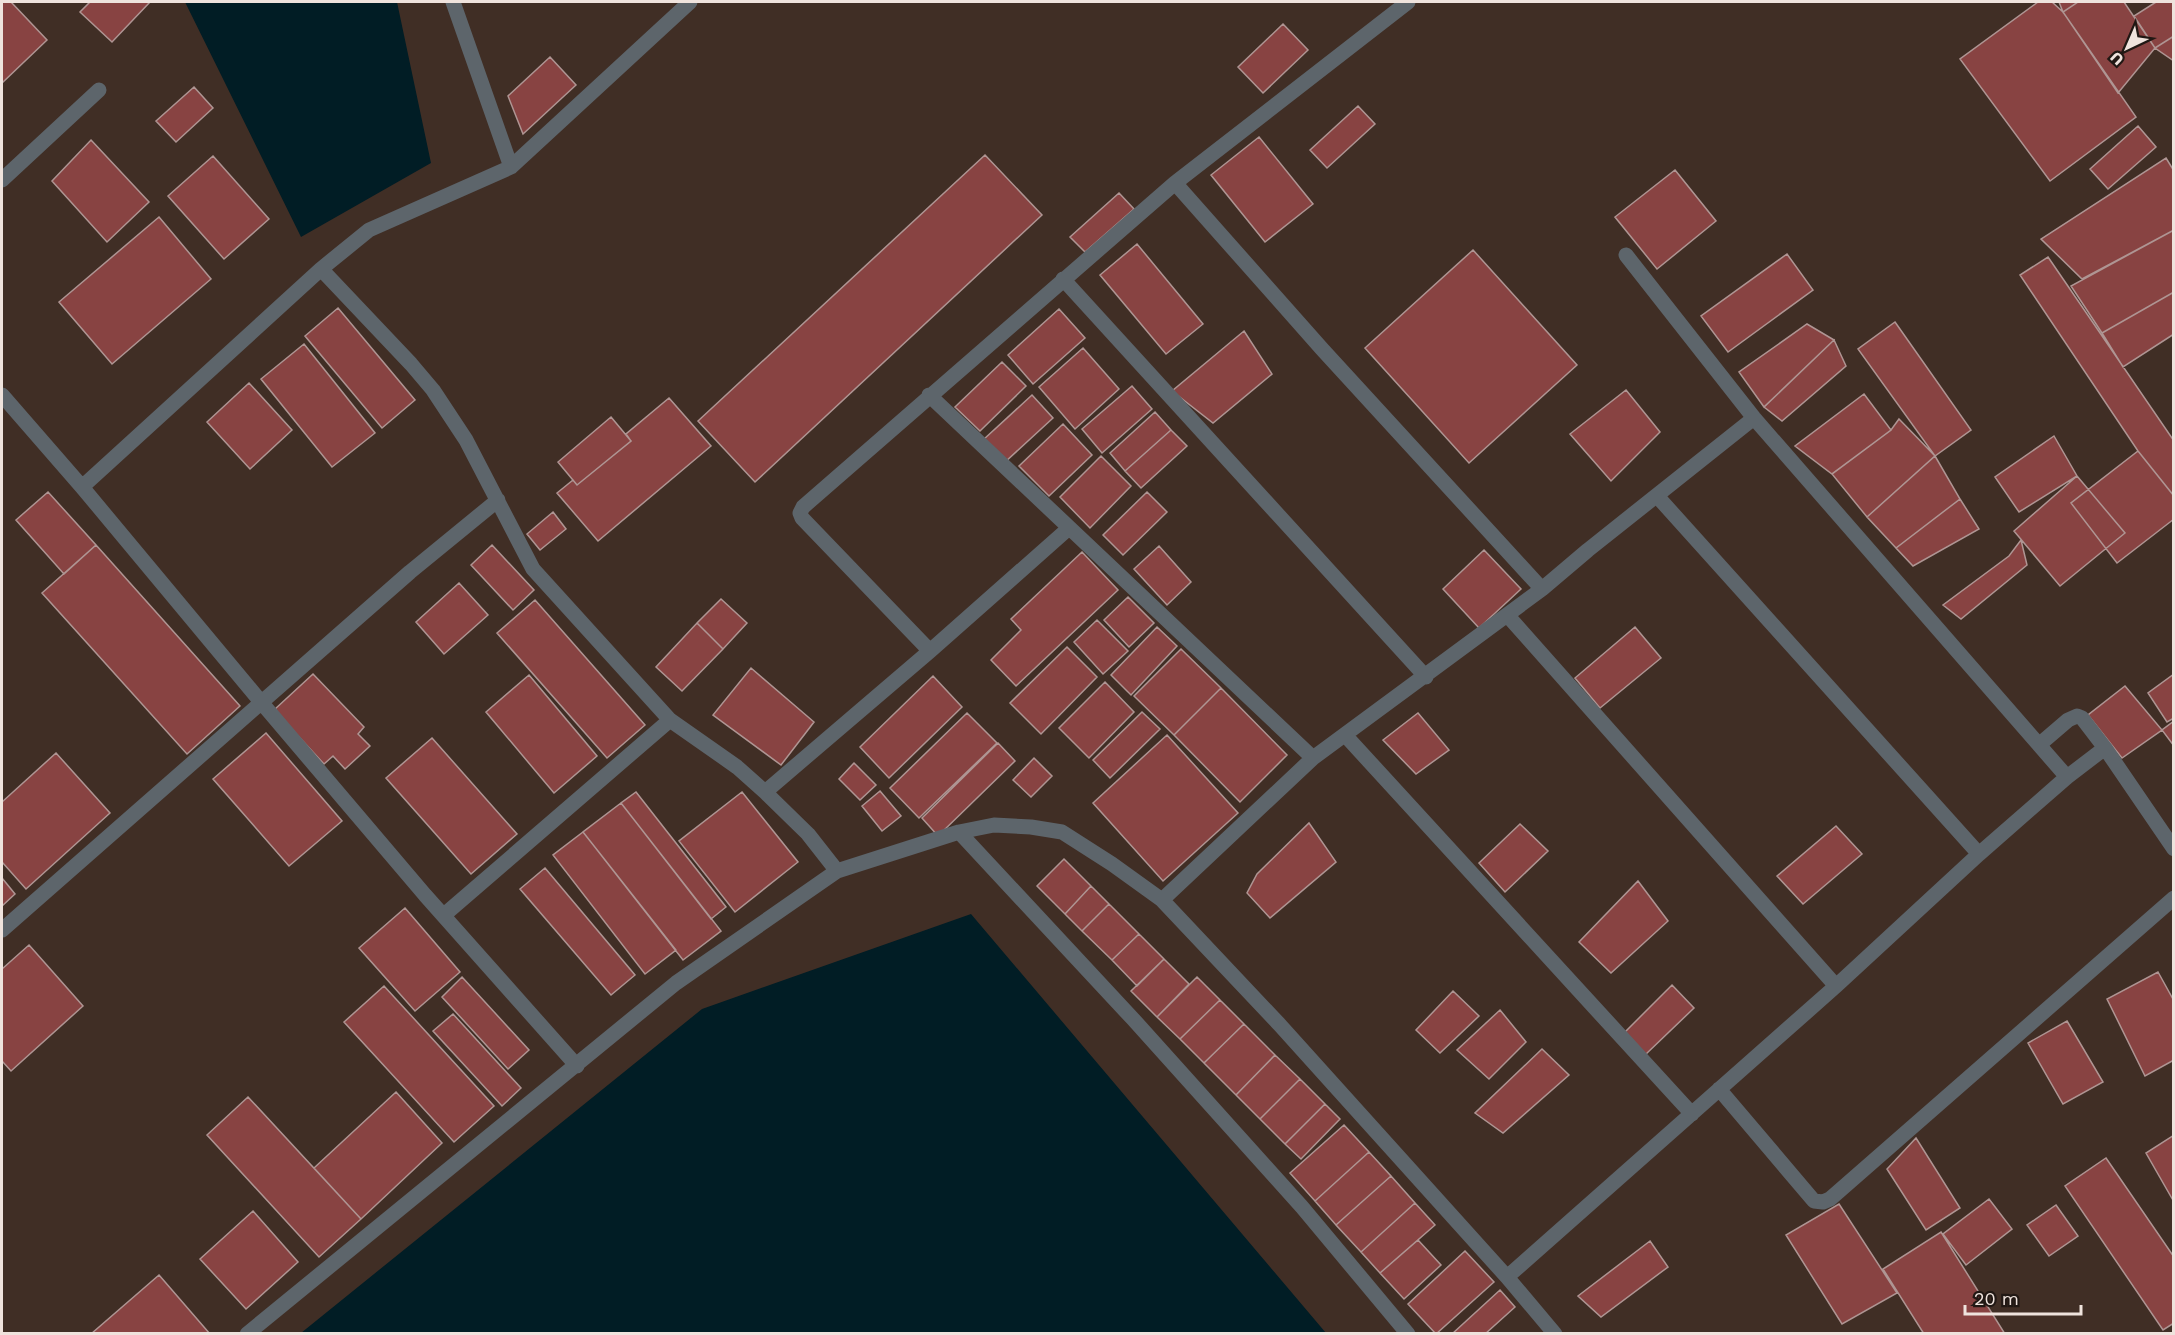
<svg xmlns="http://www.w3.org/2000/svg" width="2175" height="1335" font-family="'Work Sans',sans-serif">
<style>
.water{fill:#011d25}
.building{fill:#884342;stroke:#af9593;stroke-width:1.5}
.lines{fill:none;stroke-linecap:round;stroke-linejoin:round}
.minor{stroke:#5d656b;stroke-width:15}
</style>
<rect width="100%" height="100%" fill="#402e25"/>
<path class="water" d="M 185,2 L 397,2 L 431,163 L 301,237 Z
M 971,914 L 1326,1333 L 301,1333 L 702,1009 Z"/>
<path class="building" d="M 2,2 L 11,2 L 47,40 L 2,83 Z
M 90,2 L 150,2 L 112,42 L 80,12 Z
M 2038,2 L 2052,2 L 2063,12 L 2136,117 L 2050,181 L 1960,59 Z
M 2059,2 L 2078,2 L 2063,12 Z
M 2078,2 L 2124,2 L 2155,48 L 2118,93 L 2063,12 Z
M 2156,2 L 2174,2 L 2174,36 L 2155,48 L 2134,16 Z
M 1283,24 L 1308,50 L 1263,93 L 1238,67 Z
M 2174,36 L 2174,61 L 2155,48 Z
M 550,57 L 576,85 L 523,134 L 508,96 Z
M 194,87 L 213,108 L 176,142 L 156,121 Z
M 1358,106 L 1375,124 L 1327,168 L 1310,150 Z
M 2138,126 L 2156,147 L 2108,189 L 2090,169 Z
M 1259,137 L 1313,204 L 1265,242 L 1211,175 Z
M 91,140 L 149,202 L 107,242 L 52,181 Z
M 985,155 L 1042,215 L 755,482 L 698,421 Z
M 213,156 L 269,219 L 224,259 L 168,196 Z
M 2166,158 L 2174,171 L 2174,230 L 2082,279 L 2041,239 Z
M 1675,170 L 1716,221 L 1657,269 L 1615,217 Z
M 1119,193 L 1134,209 L 1085,252 L 1070,237 Z
M 159,217 L 211,279 L 112,364 L 59,302 Z
M 2174,230 L 2174,292 L 2102,333 L 2071,286 Z
M 1137,244 L 1203,324 L 1166,354 L 1100,275 Z
M 1473,250 L 1577,365 L 1469,463 L 1365,348 Z
M 1787,254 L 1813,290 L 1728,352 L 1701,316 Z
M 2048,257 L 2174,441 L 2174,496 L 2138,451 L 2020,275 Z
M 2174,292 L 2174,334 L 2123,367 L 2102,333 Z
M 338,308 L 415,400 L 382,428 L 305,336 Z
M 1059,309 L 1085,338 L 1033,384 L 1008,355 Z
M 1895,322 L 1971,430 L 1935,456 L 1858,349 Z
M 1807,324 L 1834,340 L 1764,407 L 1739,372 Z
M 1244,331 L 1272,374 L 1213,423 L 1172,391 Z
M 1834,340 L 1846,366 L 1782,421 L 1764,407 Z
M 304,344 L 375,433 L 332,467 L 261,379 Z
M 1083,348 L 1119,389 L 1075,429 L 1039,387 Z
M 1002,362 L 1026,386 L 980,431 L 955,407 Z
M 249,383 L 292,430 L 250,469 L 207,422 Z
M 1132,386 L 1152,409 L 1102,453 L 1082,429 Z
M 1626,390 L 1660,432 L 1611,481 L 1570,434 Z
M 1864,394 L 1891,430 L 1832,474 L 1795,446 Z
M 1032,395 L 1053,418 L 1004,463 L 983,440 Z
M 669,398 L 711,446 L 598,541 L 557,493 L 573,480 L 577,485 L 631,441 L 626,434 Z
M 1155,412 L 1171,430 L 1125,471 L 1110,453 Z
M 611,417 L 631,441 L 577,485 L 558,462 Z
M 1899,419 L 1935,456 L 1867,517 L 1832,474 L 1891,430 Z
M 1063,424 L 1092,455 L 1049,496 L 1019,466 Z
M 1171,430 L 1187,446 L 1141,488 L 1125,471 Z
M 2054,436 L 2077,476 L 2019,512 L 1995,477 Z
M 2138,451 L 2174,496 L 2174,519 L 2117,563 L 2071,503 Z
M 1101,456 L 1131,486 L 1090,528 L 1060,497 Z
M 1935,456 L 1960,499 L 1896,548 L 1867,517 Z
M 2077,476 L 2125,533 L 2060,586 L 2014,531 Z
M 48,492 L 96,545 L 64,574 L 16,520 Z
M 1147,492 L 1167,512 L 1123,555 L 1103,535 Z
M 1960,499 L 1979,529 L 1913,566 L 1896,548 Z
M 553,512 L 566,529 L 540,550 L 527,534 Z
M 2021,540 L 2027,565 L 1961,619 L 1943,605 L 2009,556 Z
M 96,545 L 240,706 L 187,754 L 42,593 Z
M 492,545 L 534,590 L 513,610 L 471,565 Z
M 1159,546 L 1191,582 L 1167,605 L 1134,569 Z
M 1484,550 L 1521,589 L 1479,628 L 1443,589 Z
M 1082,552 L 1118,590 L 1016,686 L 991,660 L 1021,630 L 1011,619 Z
M 459,583 L 488,615 L 444,654 L 416,622 Z
M 1128,597 L 1154,623 L 1129,647 L 1104,620 Z
M 721,599 L 747,623 L 723,649 L 697,623 Z
M 535,600 L 645,725 L 607,758 L 497,633 Z
M 1097,620 L 1128,651 L 1103,674 L 1074,642 Z
M 697,623 L 723,649 L 682,691 L 656,667 Z
M 1157,627 L 1177,646 L 1131,695 L 1111,675 Z
M 1635,627 L 1661,658 L 1600,708 L 1575,678 Z
M 1067,647 L 1097,677 L 1041,734 L 1010,703 Z
M 1181,649 L 1221,688 L 1174,735 L 1134,696 Z
M 751,668 L 814,722 L 781,765 L 713,715 Z
M 313,674 L 364,727 L 358,734 L 370,746 L 345,769 L 333,756 L 324,764 L 274,710 Z
M 2174,674 L 2174,718 L 2167,722 L 2148,693 Z
M 529,675 L 597,756 L 554,793 L 486,712 Z
M 933,676 L 962,707 L 889,778 L 860,747 Z
M 1105,682 L 1134,712 L 1089,758 L 1059,728 Z
M 2125,686 L 2162,730 L 2122,758 L 2088,715 Z
M 1221,688 L 1287,755 L 1240,802 L 1174,735 Z
M 1142,712 L 1160,729 L 1110,778 L 1093,760 Z
M 967,713 L 997,743 L 919,818 L 890,788 Z
M 1418,713 L 1449,750 L 1416,774 L 1383,740 Z
M 2174,721 L 2174,746 L 2162,730 Z
M 266,733 L 342,821 L 289,866 L 213,779 Z
M 1167,735 L 1238,813 L 1163,881 L 1093,803 Z
M 432,738 L 517,834 L 471,874 L 386,778 Z
M 998,743 L 1015,761 L 938,836 L 922,818 Z
M 56,753 L 110,813 L 26,889 L 2,862 L 2,802 Z
M 1034,758 L 1052,776 L 1031,797 L 1013,780 Z
M 854,763 L 876,785 L 860,800 L 839,779 Z
M 880,791 L 901,816 L 882,831 L 862,806 Z
M 636,792 L 726,907 L 711,919 L 621,803 Z
M 742,792 L 798,862 L 735,912 L 679,841 Z
M 621,803 L 721,931 L 683,960 L 583,832 Z
M 1309,823 L 1336,862 L 1270,918 L 1247,893 L 1257,874 Z
M 1520,824 L 1548,851 L 1505,892 L 1479,863 Z
M 1836,826 L 1862,854 L 1803,904 L 1777,876 Z
M 583,832 L 676,950 L 645,974 L 553,855 Z
M 1064,859 L 1091,886 L 1065,914 L 1037,886 Z
M 545,868 L 635,975 L 611,995 L 520,889 Z
M 2,878 L 15,894 L 2,906 Z
M 1638,881 L 1668,921 L 1611,973 L 1579,942 Z
M 1091,886 L 1109,904 L 1082,931 L 1065,914 Z
M 1109,904 L 1139,934 L 1112,960 L 1082,931 Z
M 405,908 L 460,972 L 415,1011 L 359,948 Z
M 1139,934 L 1164,959 L 1137,986 L 1112,960 Z
M 29,945 L 83,1006 L 11,1071 L 2,1061 L 2,969 Z
M 1164,959 L 1189,984 L 1157,1017 L 1131,991 Z
M 2158,972 L 2174,1001 L 2174,1060 L 2145,1076 L 2107,999 Z
M 462,977 L 529,1050 L 508,1069 L 442,997 Z
M 1197,977 L 1220,1000 L 1180,1039 L 1157,1017 Z
M 1672,985 L 1694,1008 L 1645,1055 L 1624,1033 Z
M 384,986 L 494,1106 L 454,1142 L 344,1022 Z
M 1453,991 L 1479,1016 L 1440,1053 L 1416,1030 Z
M 1220,1000 L 1244,1024 L 1204,1063 L 1180,1039 Z
M 1500,1010 L 1526,1042 L 1489,1079 L 1457,1050 Z
M 453,1014 L 521,1088 L 502,1106 L 433,1031 Z
M 2067,1021 L 2103,1082 L 2063,1104 L 2028,1043 Z
M 1244,1024 L 1275,1055 L 1236,1095 L 1204,1063 Z
M 1542,1049 L 1569,1075 L 1503,1133 L 1475,1113 Z
M 1275,1055 L 1300,1079 L 1260,1119 L 1236,1095 Z
M 1300,1079 L 1325,1104 L 1285,1144 L 1260,1119 Z
M 396,1092 L 442,1143 L 361,1219 L 314,1168 Z
M 248,1097 L 361,1219 L 319,1257 L 207,1135 Z
M 1325,1104 L 1340,1119 L 1301,1159 L 1285,1144 Z
M 1344,1125 L 1369,1152 L 1315,1201 L 1290,1173 Z
M 2174,1135 L 2174,1202 L 2146,1153 Z
M 1916,1138 L 1960,1208 L 1926,1230 L 1887,1169 Z
M 1369,1152 L 1391,1176 L 1336,1225 L 1315,1201 Z
M 2106,1158 L 2174,1257 L 2174,1323 L 2163,1330 L 2065,1186 Z
M 1391,1176 L 1415,1203 L 1361,1252 L 1336,1225 Z
M 1989,1199 L 2012,1229 L 1966,1265 L 1943,1234 Z
M 1415,1203 L 1435,1225 L 1380,1273 L 1361,1252 Z
M 1839,1204 L 1897,1293 L 1842,1324 L 1786,1235 Z
M 2056,1205 L 2078,1236 L 2049,1256 L 2027,1225 Z
M 253,1211 L 298,1262 L 246,1309 L 200,1259 Z
M 1941,1232 L 2005,1334 L 1924,1334 L 1883,1269 Z
M 1418,1240 L 1441,1265 L 1404,1299 L 1380,1273 Z
M 1650,1241 L 1668,1267 L 1601,1317 L 1578,1296 Z
M 1465,1251 L 1494,1282 L 1436,1334 L 1408,1304 Z
M 159,1275 L 210,1334 L 91,1334 Z
M 1500,1290 L 1515,1307 L 1485,1334 L 1452,1334 Z"/>
<g class="lines">
<path class="minor" d="M 453,2 L 511,167
M 2,180 L 99,90
M 1175,183 L 1322,349 L 1542,589
M 321,269 L 369,230 L 511,167 L 690,2
M 1063,279 L 1426,677
M 2,395 L 82,487 L 261,702 L 425,895 L 577,1066
M 929,395 L 1313,758
M 82,487 L 321,269 L 411,364 L 433,390 L 466,440 L 533,569 L 670,720 L 737,767 L 765,792 L 808,834 L 837,871
M 1657,496 L 1979,854
M 1508,616 L 1836,986
M 930,651 L 802,518 L 800,513 L 803,507 L 1175,183 L 1408,2
M 1345,735 L 1692,1114
M 2040,744 L 2068,720 L 2077,716 L 2082,718 L 2105,748
M 2067,777 L 2105,748 L 2174,849
M 765,792 L 930,651 L 1069,528
M 959,832 L 1133,1019 L 1302,1207 L 1408,1334
M 1162,900 L 1313,758 L 1542,589 L 1588,550 L 1754,418
M 444,915 L 670,720
M 2,930 L 410,572 L 498,500
M 1719,1089 L 1814,1201 L 1823,1202 L 1830,1199 L 2174,898
M 1507,1277 L 1836,986 L 1979,854 L 2067,777 L 1754,418 L 1626,255
M 247,1334 L 676,983 L 837,871 L 959,832 L 994,825 L 1031,827 L 1062,832 L 1112,864 L 1162,900 L 1279,1024 L 1507,1277 L 1555,1334"/>
</g>
<rect width="2175" height="1335" fill="none" stroke="#efe3dd" stroke-width="6"/>
<g transform="translate(2127 48) rotate(224)" stroke="#211814" stroke-width="4.5" paint-order="stroke">
<path d="M0-4.5L10 22L0 15L-10 22Z" fill="#efe3dd"/>
<text y="-9" font-size="16" font-weight="bold" text-anchor="middle" fill="#efe3dd">U</text>
</g>
<path d="M1965 1305v9h116v-9" fill="none" stroke="#efe3dd" stroke-width="3"/>
<text x="1974" y="1305" font-size="18" fill="#efe3dd" stroke="#211814" stroke-width="4.5" paint-order="stroke">20 m</text>
</svg>
